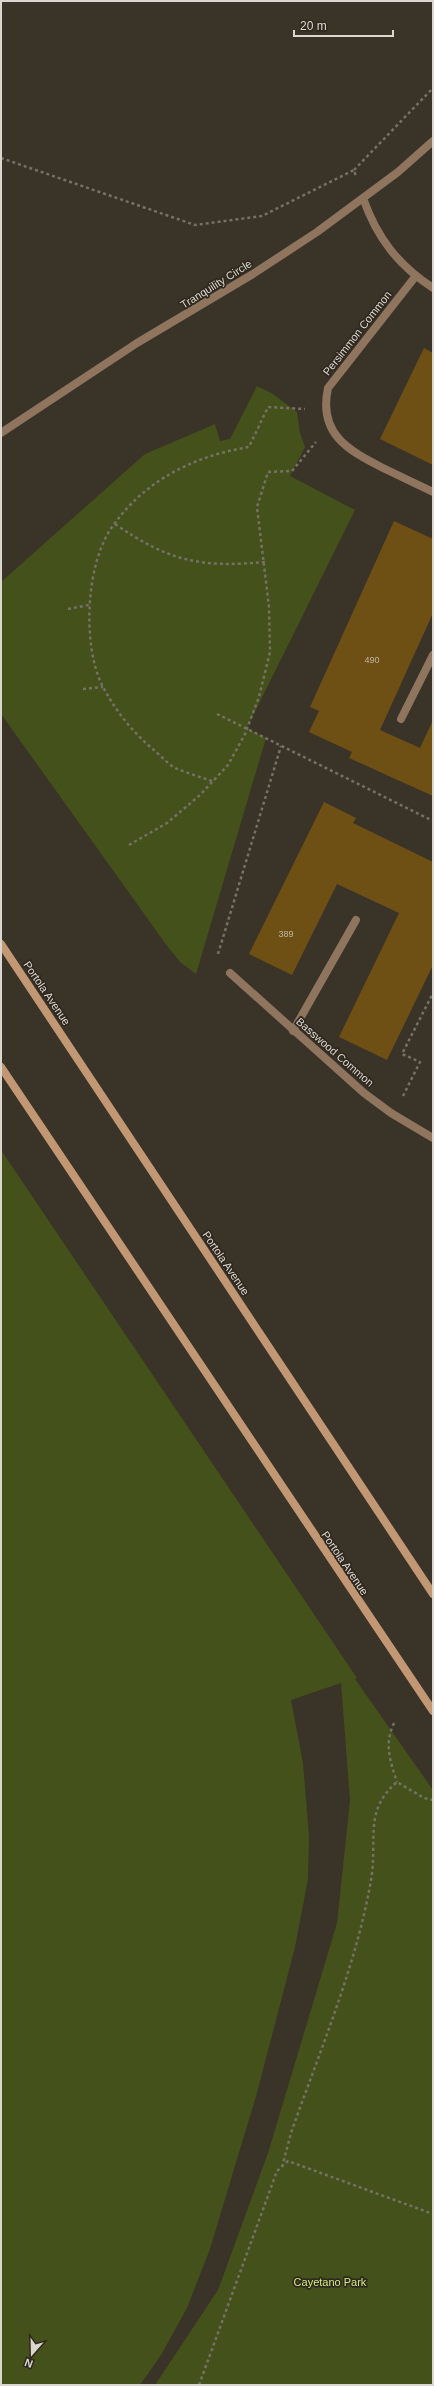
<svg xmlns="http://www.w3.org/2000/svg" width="434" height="2386" font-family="Arial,sans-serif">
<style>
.green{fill:#44511a}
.building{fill:#6e5015}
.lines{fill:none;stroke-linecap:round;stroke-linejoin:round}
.path{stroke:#767067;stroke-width:2.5;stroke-dasharray:3 3;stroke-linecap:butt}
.lane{stroke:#8f745e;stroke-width:8}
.street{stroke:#8f745e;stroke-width:8}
.secondary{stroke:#c29774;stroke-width:8}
.labels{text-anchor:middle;stroke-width:3.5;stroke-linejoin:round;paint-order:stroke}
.number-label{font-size:9px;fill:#c0b5a1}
.street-label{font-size:11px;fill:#dbd7d0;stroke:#30291f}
.park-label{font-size:11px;fill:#cfea81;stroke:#30291f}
</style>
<rect width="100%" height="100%" fill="#3a3328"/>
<path class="green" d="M 257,386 L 273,394 L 297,412 L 300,433 L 305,447 L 290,476 L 355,510 L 247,728 L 266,738 L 196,974 L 180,962 L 165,943 L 1,714 L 1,582 L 145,454 L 215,424 L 220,441 L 230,439 Z
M 1,1150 L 357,1678 L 355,1679 L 433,1790 L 433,2385 L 155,2385 L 218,2290 L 268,2153 L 337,1923 L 350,1800 L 341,1683 L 291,1700 L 303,1763 L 309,1835 L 308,1879 L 295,1947 L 257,2093 L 210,2249 L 187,2308 L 161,2355 L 140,2385 L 1,2385 Z"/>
<path class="building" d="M 424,348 L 433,353 L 433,465 L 380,439 Z
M 394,521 L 433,539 L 433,613 L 380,730 L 420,748 L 433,720 L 433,796 L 349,758 L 352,752 L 309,732 L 319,711 L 310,707 Z
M 324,802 L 356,818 L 353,823 L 433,862 L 433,965 L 387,1060 L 339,1037 L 399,913 L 337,884 L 292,975 L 249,954 Z"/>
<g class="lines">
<path class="path" d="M 1,158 L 195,225 L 262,216 L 354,170 L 356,177
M 354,170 L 433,88
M 115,524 C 169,561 199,568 265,562
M 68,609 L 89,605
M 83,689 L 103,687
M 217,714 L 433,821
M 212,781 C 200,777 187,773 175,768 C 168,764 161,756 154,750 C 132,732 115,710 102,685 C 82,644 86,564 112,527 C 145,480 194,456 249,447 L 268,407 L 305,409
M 129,845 L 167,823 L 200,795 L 228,765 L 245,734 L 259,697 L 270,652 L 269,607 L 257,507 L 268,472 L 292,471 L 316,442
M 218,954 L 281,746
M 403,1096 L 420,1062 L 402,1054 L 433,993
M 394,1723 C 384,1744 390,1761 397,1782
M 282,2167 L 291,2133 C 320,2050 356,1967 371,1880 C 378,1840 363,1811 397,1782 L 424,1798 L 433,1800
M 199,2385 L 277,2171 L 288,2161 L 433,2214"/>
<path class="lane" d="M 401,719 L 433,655
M 293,1031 L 356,920"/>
<path class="street" d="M 363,198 C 377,238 398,265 433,288
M 415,277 L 328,388 C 318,434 348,450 383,468 C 400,476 416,484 433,492
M 1,433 L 137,343 L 253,274 L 317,232 L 398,172 L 433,141
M 230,973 L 364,1093 L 391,1113 L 433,1138"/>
<path class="secondary" d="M 1,944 L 433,1594
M 1,1067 L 433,1711"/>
</g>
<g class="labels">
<g class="number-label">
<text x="372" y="663">490</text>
<text x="286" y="937">389</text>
</g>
<g class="street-label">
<text transform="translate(216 284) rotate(-32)" y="4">Tranquility Circle</text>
<text transform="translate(357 333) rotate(-52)" y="4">Persimmon Common</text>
<text transform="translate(47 993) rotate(56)" y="4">Portola Avenue</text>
<text transform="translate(335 1052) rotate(41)" y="4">Basswood Common</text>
<text transform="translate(226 1263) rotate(56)" y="4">Portola Avenue</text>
<text transform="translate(345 1563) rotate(56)" y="4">Portola Avenue</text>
</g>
<g class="park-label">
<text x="330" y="2286">Cayetano Park</text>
</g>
</g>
<rect width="434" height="2386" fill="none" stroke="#dbd7d0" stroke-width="4"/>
<g transform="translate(32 2354) rotate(200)" stroke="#30291f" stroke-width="3" paint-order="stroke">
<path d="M0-3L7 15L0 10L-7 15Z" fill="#dbd7d0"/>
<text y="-6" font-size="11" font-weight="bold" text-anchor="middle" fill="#dbd7d0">N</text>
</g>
<path d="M294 30v6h99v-6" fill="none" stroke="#dbd7d0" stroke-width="2"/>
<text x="300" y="30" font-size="12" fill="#dbd7d0" stroke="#30291f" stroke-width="3" paint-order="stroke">20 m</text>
</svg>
